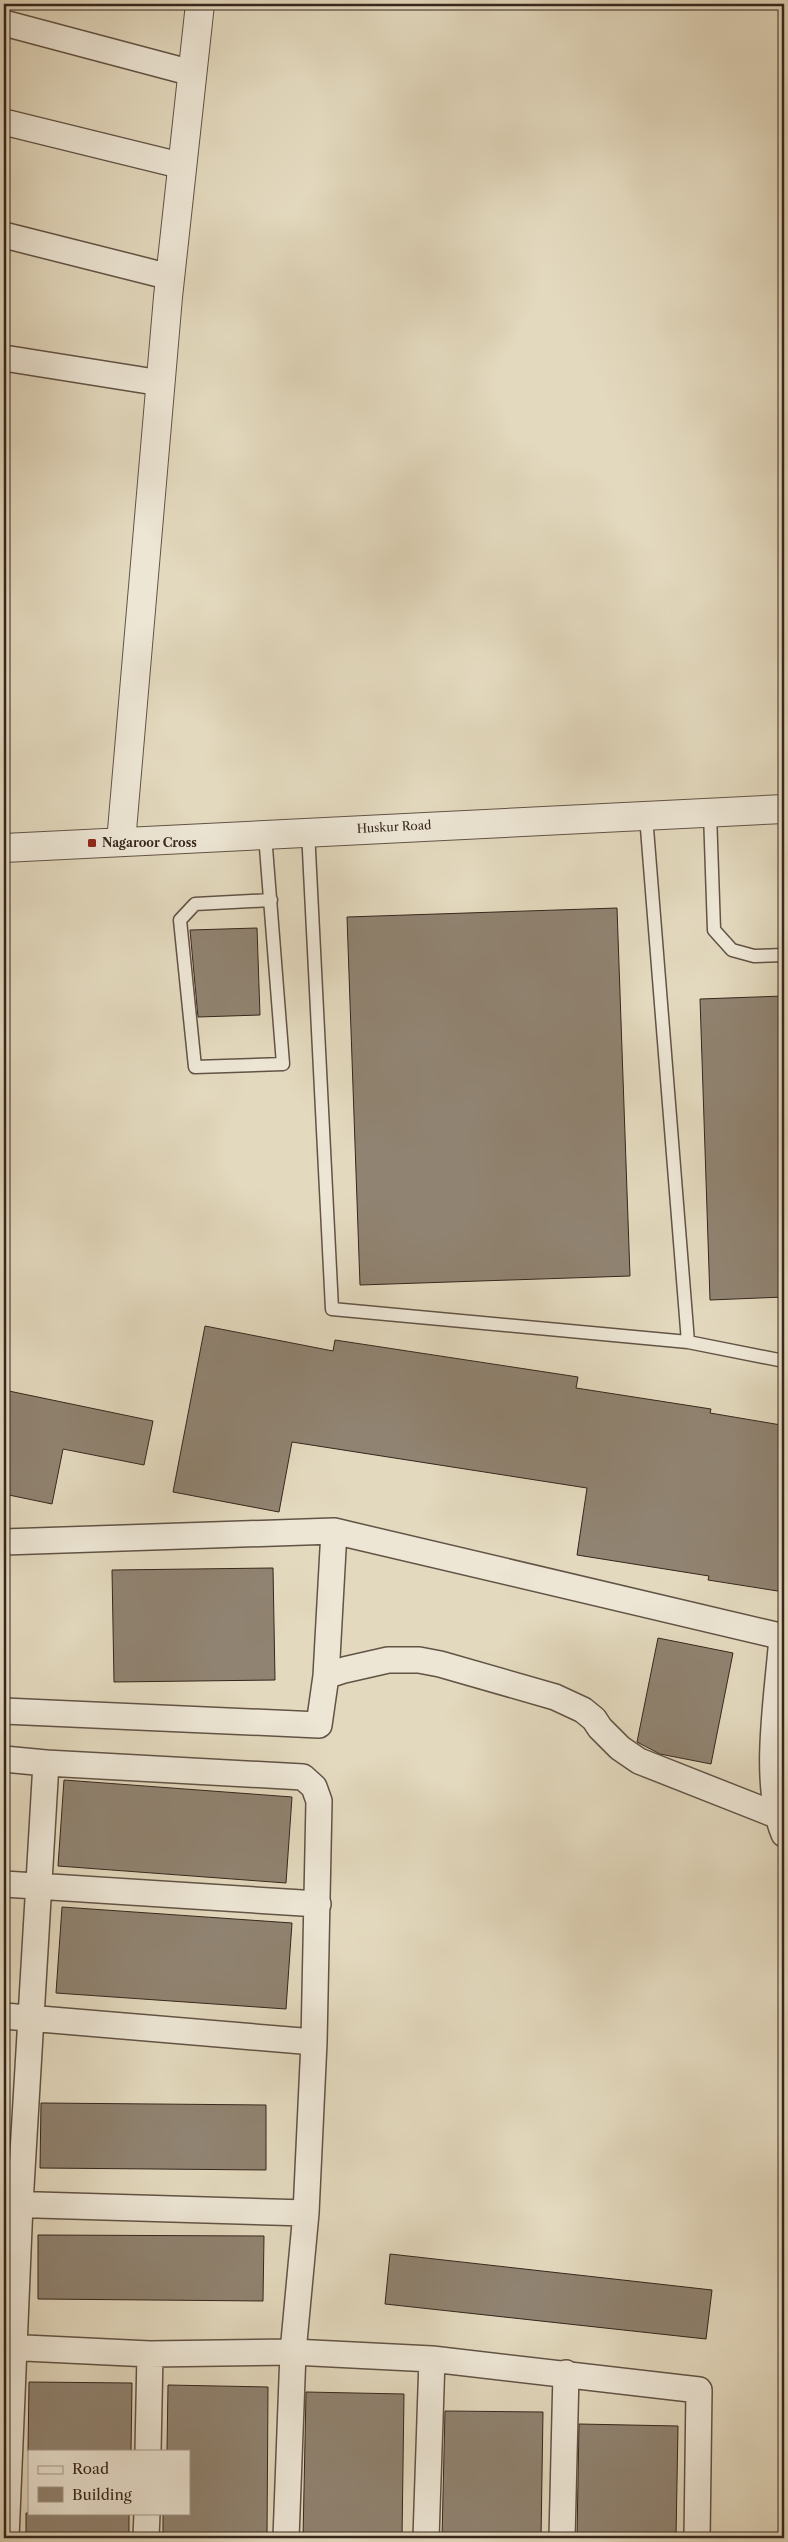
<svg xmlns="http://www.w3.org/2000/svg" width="788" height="2542" font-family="'Libre Caslon Text',serif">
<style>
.building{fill:#908371;stroke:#37261d}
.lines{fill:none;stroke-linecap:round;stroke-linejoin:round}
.service-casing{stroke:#625345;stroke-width:15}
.minor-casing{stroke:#625345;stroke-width:28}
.tertiary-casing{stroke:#625345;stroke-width:30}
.service{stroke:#ede6d5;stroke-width:12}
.minor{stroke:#ede6d5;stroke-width:25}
.tertiary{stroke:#ede6d5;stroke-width:28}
.poi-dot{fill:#8f2418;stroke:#ede6d5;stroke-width:2}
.labels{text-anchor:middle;stroke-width:4.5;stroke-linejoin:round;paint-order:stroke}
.street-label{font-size:12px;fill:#37261d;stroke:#ede6d5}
.poi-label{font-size:12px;font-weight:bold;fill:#37261d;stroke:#ede6d5;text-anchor:start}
</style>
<rect width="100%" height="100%" fill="#e3d9be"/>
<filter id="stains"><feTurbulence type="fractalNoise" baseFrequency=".004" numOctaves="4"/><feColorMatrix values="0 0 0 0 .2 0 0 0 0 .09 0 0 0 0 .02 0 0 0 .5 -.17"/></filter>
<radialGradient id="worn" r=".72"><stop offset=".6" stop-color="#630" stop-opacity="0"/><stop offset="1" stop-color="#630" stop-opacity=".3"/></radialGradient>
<path class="building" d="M 617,908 L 630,1276 L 360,1285 L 347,917 Z
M 257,928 L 260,1015 L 198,1017 L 190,930 Z
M 784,996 L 784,1297 L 710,1300 L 700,999 Z
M 205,1326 L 333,1351 L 335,1340 L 578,1377 L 576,1388 L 711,1409 L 710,1413 L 781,1425 L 780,1430 L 784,1430 L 784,1592 L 708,1580 L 709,1576 L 577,1555 L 587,1488 L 292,1442 L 279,1512 L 173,1492 Z
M 4,1390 L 153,1421 L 144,1465 L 63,1449 L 52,1504 L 4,1494 Z
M 273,1568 L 275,1680 L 114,1682 L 112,1570 Z
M 658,1638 L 733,1653 L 711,1764 L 660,1754 L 637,1742 Z
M 64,1780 L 292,1797 L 286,1883 L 58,1866 Z
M 62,1907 L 292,1923 L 286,2009 L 56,1993 Z
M 41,2103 L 266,2105 L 266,2170 L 40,2168 Z
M 38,2235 L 264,2236 L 263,2301 L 38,2299 Z
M 390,2254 L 712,2290 L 706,2339 L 385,2304 Z
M 29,2382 L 132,2383 L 131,2451 L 28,2451 Z
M 168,2385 L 268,2387 L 267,2538 L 163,2538 L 163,2513 L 189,2513 L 189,2451 L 167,2451 Z
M 306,2392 L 404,2394 L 402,2538 L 303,2538 Z
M 445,2411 L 543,2412 L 541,2538 L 442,2538 Z
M 579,2424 L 678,2426 L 676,2538 L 577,2538 Z
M 26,2513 L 129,2513 L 129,2538 L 26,2538 Z"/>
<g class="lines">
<g class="service-casing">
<path id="service" d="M 710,813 L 714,930 L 732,950 L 754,956 L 784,955
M 646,816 L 688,1342 L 784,1361
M 308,831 L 332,1309 L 688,1342
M 265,835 L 283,1064 L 195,1067 L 180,920 L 195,904 L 271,900"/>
</g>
<g class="minor-casing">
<path id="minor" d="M 4,23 L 192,73
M 4,122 L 183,166
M 4,235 L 170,277
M 4,358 L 161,383
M 4,1542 L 334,1531
M 782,1637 C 778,1693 762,1783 784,1834
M 326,1676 L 344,1670 L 388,1660 L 419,1660 L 440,1664 L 555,1697 L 583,1710 L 594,1719 L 600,1728 L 620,1748 L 639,1761 L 776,1815
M 4,1711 L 319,1725 L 326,1676 L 334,1531 L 784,1637
M 4,1759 L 46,1763
M 4,1884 L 318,1904
M 4,2016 L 314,2042
M 4,2204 L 306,2213
M 4,2347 L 150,2354 L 293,2352 L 432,2359 L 699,2390 L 697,2538
M 148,2451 L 150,2354
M 6,2538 L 20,2204 L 46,1763 L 303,1777 L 314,1787 L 319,1801 L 314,2042 L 306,2213 L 293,2352 L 286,2538
M 146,2538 L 147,2513
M 426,2538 L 432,2359
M 562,2538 L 566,2373"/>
</g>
<g class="tertiary-casing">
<path id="tertiary" d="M 121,842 L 168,297 L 200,4
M 4,848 L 784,809"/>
</g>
<use href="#service" class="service"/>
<use href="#minor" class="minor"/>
<use href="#tertiary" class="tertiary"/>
</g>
<rect class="poi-dot" x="87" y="838" width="10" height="10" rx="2.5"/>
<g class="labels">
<g class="street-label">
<text transform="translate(394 827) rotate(-3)" y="4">Huskur Road</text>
</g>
<g class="poi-label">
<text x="102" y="847">Nagaroor Cross</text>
</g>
</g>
<rect width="788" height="2542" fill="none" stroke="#e3d9be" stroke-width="20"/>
<rect x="5" y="5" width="778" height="2532" fill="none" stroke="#37261d" stroke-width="2.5"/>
<rect x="10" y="10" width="768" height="2522" fill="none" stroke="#37261d"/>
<rect x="28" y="2450" width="162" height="65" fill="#ede6d5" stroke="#a4998b"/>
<rect x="38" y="2466" width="25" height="8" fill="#ede6d5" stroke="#a4998b"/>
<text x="72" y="2474" font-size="15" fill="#37261d">Road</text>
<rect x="38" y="2487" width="25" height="15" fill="#908371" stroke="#a4998b"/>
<text x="72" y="2500" font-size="15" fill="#37261d">Building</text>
<rect width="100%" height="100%" filter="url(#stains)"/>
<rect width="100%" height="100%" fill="url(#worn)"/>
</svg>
